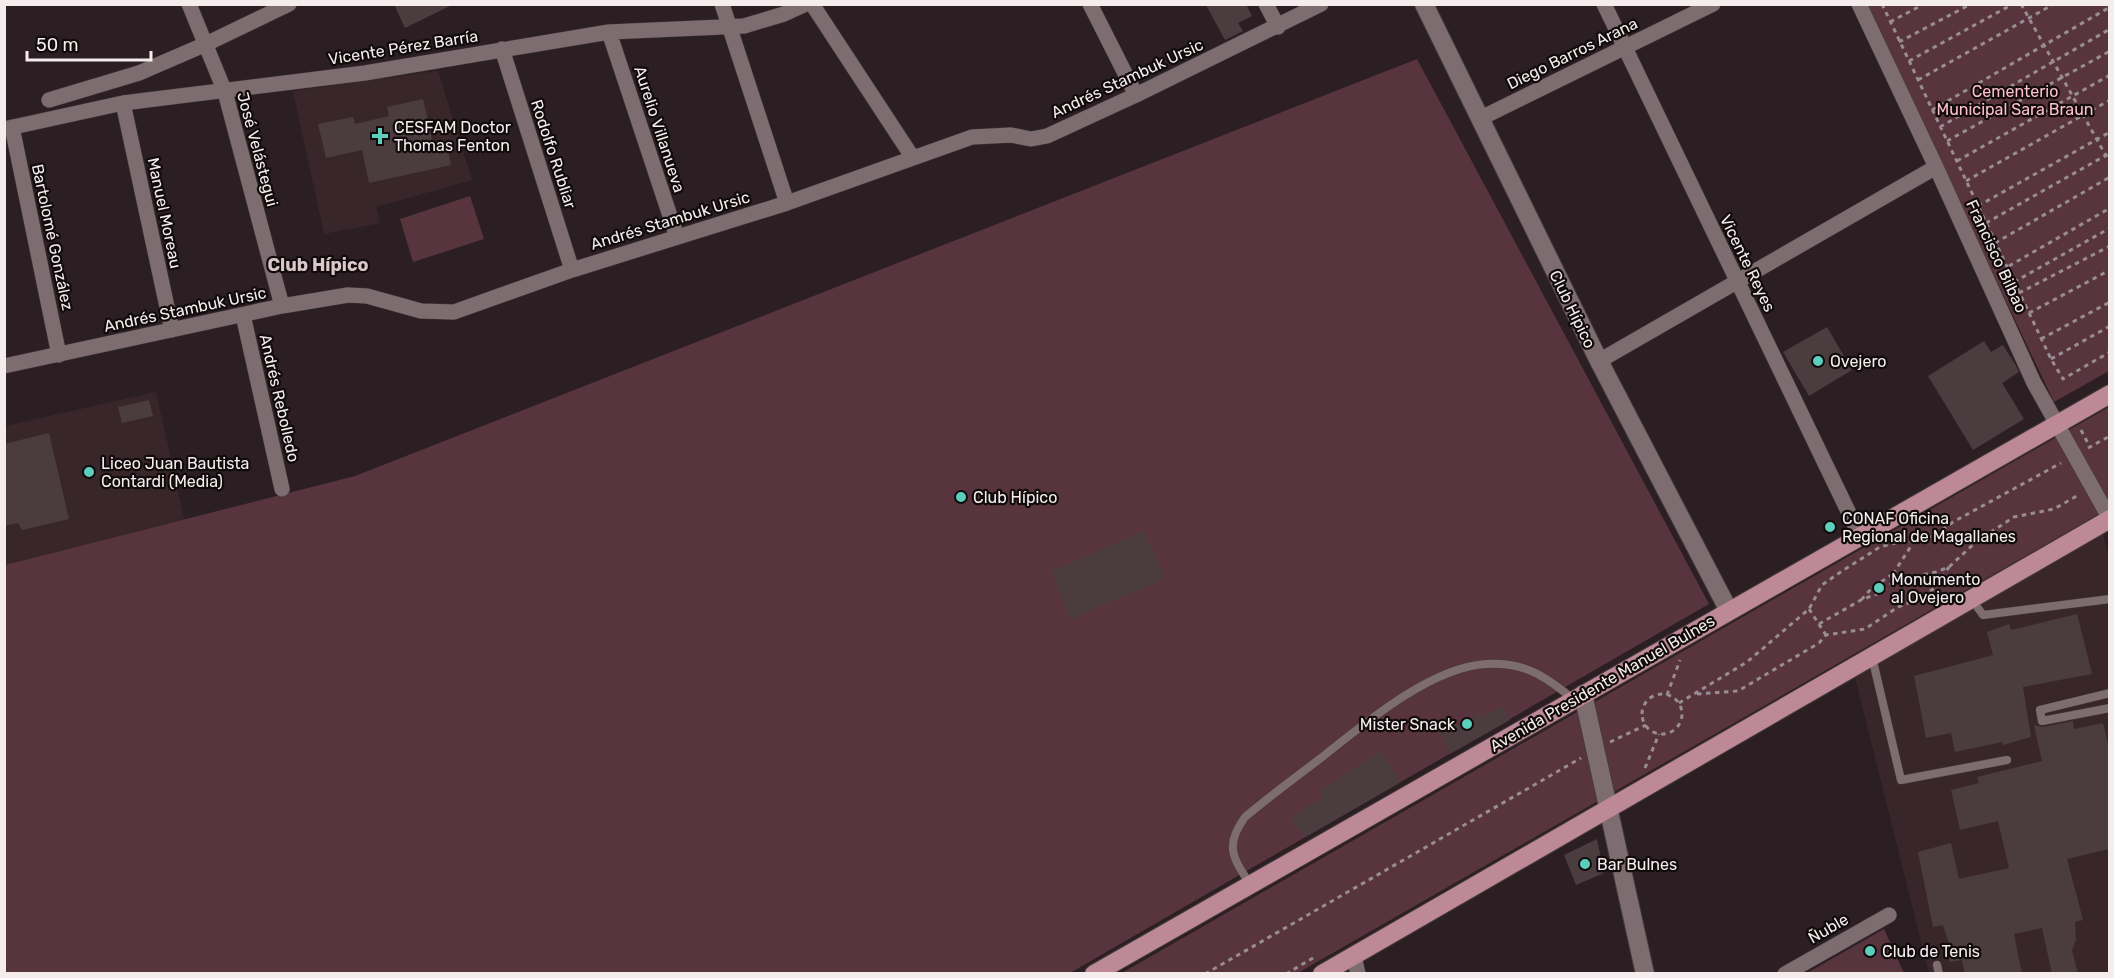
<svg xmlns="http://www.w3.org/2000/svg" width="2114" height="978" font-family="Rubik,sans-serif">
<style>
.built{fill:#39262b}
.green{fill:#58343e}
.building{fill:#4b3c40}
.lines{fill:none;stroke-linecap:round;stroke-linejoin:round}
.lane-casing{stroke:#463b3e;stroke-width:9}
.street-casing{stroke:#463b3e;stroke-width:16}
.secondary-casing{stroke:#463b3e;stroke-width:20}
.primary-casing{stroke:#463b3e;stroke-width:20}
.path{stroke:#988d90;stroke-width:3;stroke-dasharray:4.5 4.5;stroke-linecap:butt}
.lane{stroke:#7d6d71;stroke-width:8}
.street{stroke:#7d6d71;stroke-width:15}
.secondary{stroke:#7d6d71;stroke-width:18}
.primary{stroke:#be8997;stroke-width:18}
.poi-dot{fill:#5bcebc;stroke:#110b0c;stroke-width:2}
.labels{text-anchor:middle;stroke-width:4.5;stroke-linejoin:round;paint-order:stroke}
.street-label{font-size:16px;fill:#f5ecee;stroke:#110b0c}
.park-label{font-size:16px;fill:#ffbfd0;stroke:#110b0c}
.poi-label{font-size:16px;fill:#f5ecee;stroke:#110b0c;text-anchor:start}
.neighbourhood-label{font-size:18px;font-weight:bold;fill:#dac7cc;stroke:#110b0c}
</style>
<rect width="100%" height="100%" fill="#2c1f23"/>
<path class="built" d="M 438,71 L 472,180 L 376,207 L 380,223 L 324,234 L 293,91 Z
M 156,392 L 184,519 L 5,565 L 5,426 Z
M 2103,534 L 2110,561 L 2109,973 L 1929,973 L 1855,677 Z"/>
<path class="green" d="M 1865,5 L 2109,5 L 2109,371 L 2054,402 Z
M 1417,59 L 1709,604 L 1070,973 L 5,974 L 5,565 L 355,476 Z
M 470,196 L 484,239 L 413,262 L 400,219 Z
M 2109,407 L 2109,508 L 1298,973 L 1120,974 Z
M 1884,929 L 1904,973 L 1807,973 Z"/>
<path class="building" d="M 394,4 L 454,4 L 405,28 Z
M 1246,4 L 1252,16 L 1238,23 L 1243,31 L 1225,40 L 1206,5 Z
M 423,99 L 434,148 L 447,145 L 451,165 L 369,183 L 362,150 L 326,158 L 318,124 L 353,117 L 355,124 L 389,116 L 387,107 Z
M 1827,327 L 1852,370 L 1809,396 L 1783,352 Z
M 1984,341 L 1991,352 L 2003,345 L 2015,364 L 2019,372 L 2002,383 L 2024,419 L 1973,450 L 1928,376 Z
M 149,400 L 153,416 L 122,423 L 118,407 Z
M 49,433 L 69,519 L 22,530 L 18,523 L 4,526 L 4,444 Z
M 1144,531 L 1165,579 L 1071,619 L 1051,571 Z
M 2077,614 L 2092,674 L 2023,687 L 2031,737 L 2003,745 L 2002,742 L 1955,752 L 1951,733 L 1926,738 L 1914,676 L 1993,655 L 1987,632 L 2009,624 L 2011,630 Z
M 1502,706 L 1510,720 L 1450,754 L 1440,734 L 1480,713 L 1482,717 Z
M 2073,721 L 2074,729 L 2103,723 L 2109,748 L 2109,849 L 2067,859 L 2083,920 L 2075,922 L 2076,940 L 2072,950 L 2078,974 L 2052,974 L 2042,928 L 2014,934 L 2022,974 L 1965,974 L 1962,960 L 1950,962 L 1947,951 L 1951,950 L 1943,925 L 1933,927 L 1918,852 L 1951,843 L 1959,879 L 2009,868 L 1998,821 L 1960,830 L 1951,790 L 1979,783 L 1977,777 L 2042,761 L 2034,725 L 2043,727 Z
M 1381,751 L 1401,782 L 1304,838 L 1291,818 L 1323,797 L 1319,791 Z
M 1597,839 L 1604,873 L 1576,885 L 1564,855 Z"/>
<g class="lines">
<g class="lane-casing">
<path id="lane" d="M 1972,600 L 1983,615 L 2110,599
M 1872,657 L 1901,780 L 2007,760
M 2110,693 L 2040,710 L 2042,721 L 2110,708
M 1250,884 C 1233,858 1224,846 1245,817 C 1270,796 1296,777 1321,758 C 1364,724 1431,667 1486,664 C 1525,662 1545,676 1573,699
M 1937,965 L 1939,974"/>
</g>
<g class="street-casing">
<path id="street" d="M 189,4 L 225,92 L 282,306
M 722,4 L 787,203
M 812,4 L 913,158
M 1090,4 L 1136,95
M 1266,4 L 1278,27
M 1604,4 L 1860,536
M 1859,4 L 1936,167 L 2034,383 L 2110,519
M 609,32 L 677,237
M 502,49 L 572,270
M 49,100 L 139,73 L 206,44 L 289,4
M 123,103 L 172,330
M 1479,119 L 1713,4
M 12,127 L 59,355
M 4,129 L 123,103 L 365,73 L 609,32 L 744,26 L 784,14 L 806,4
M 243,315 L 282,489
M 1599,361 L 1936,167
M 4,366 L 282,306 L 348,295 L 367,296 L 421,311 L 454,312 L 572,270 L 787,203 L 972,137 L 1011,135 L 1031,139 L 1047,136 L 1136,95 L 1321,4
M 1354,956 L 1358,974
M 1785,974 L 1889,915"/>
</g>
<g class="secondary-casing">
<path id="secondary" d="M 1424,4 L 1599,361 L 1729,611
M 1583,694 L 1645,974"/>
</g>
<g class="primary-casing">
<path id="primary" d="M 1094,974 L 2110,394
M 1322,974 L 2110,519"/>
</g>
<path class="path" d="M 1882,4 L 2051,359 L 2063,379 L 2110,352
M 2021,4 L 2110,163
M 1890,22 L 1924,4
M 1899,42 L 1971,4
M 1909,61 L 2013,4
M 1918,80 L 2054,4
M 1932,110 L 2110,7
M 1940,127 L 2110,29
M 1947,141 L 2110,51
M 1957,161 L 2110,75
M 1966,181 L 2110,100
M 1978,206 L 2110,132
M 1986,223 L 2110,153
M 1995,243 L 2110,177
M 2009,266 L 2110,208
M 2014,282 L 2110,228
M 2019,293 L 2110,246
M 2029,313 L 2110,270
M 2041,339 L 2110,302
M 2051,359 L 2110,326
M 2081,430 L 2090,447
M 2088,448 L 2110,436
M 1893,574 L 1913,543
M 1897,580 L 1936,572 L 1949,567 L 1977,541 L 2014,517 L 2054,509 L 2080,494
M 1809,609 L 1826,635
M 1819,624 L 1861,600 L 1877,594 L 1897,580 L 1897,576 L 1893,574 L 1872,588 L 1861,600
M1642 714a20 20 0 1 1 40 0a20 20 0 1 1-40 0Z
M 1697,694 L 1738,691 L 1819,643 L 1826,635 L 1865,629 L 1898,607 L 1919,599 L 1933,589 L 1949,567
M 1667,695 L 1680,660
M 1679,703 L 1747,662 L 1809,609 L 1822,585 L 1842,571 L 1880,547 L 1907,540 L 1914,542 L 1935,535 L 1953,522 L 2061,463
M 1610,742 L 1646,725
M 1645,768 L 1659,734
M 1205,974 L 1581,758
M 1286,974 L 1313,958"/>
<use href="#lane" class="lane"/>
<use href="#street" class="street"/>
<use href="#secondary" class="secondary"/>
<use href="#primary" class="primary"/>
</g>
<g class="poi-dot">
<path d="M377 127h6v6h6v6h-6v6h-6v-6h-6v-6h6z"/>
<circle cx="1818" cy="361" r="6"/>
<circle cx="89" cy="472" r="6"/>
<circle cx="961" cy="497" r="6"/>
<circle cx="1830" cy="527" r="6"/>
<circle cx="1879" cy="588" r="6"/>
<circle cx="1467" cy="724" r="6"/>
<circle cx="1585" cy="864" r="6"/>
<circle cx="1870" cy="951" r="6"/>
</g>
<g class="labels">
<g class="street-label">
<text transform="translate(403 47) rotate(-9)" y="6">Vicente Pérez Barría</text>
<text transform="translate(1572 53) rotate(-26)" y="6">Diego Barros Arana</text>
<text transform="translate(1127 78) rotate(-25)" y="6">Andrés Stambuk Ursic</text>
<text transform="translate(660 129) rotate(72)" y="6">Aurelio Villanueva</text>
<text transform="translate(258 149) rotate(75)" y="6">José Velástegui</text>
<text transform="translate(554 154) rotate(72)" y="6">Rodolfo Rubliar</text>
<text transform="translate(165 213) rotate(78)" y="6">Manuel Moreau</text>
<text transform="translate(670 220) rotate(-17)" y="6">Andrés Stambuk Ursic</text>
<text transform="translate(53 237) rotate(78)" y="6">Bartolomé González</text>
<text transform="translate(1997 256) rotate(65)" y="6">Francisco Bilbao</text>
<text transform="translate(1748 263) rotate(64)" y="6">Vicente Reyes</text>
<text transform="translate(185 309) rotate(-12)" y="6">Andrés Stambuk Ursic</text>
<text transform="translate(1573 309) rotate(64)" y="6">Club Hípico</text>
<text transform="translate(280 398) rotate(77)" y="6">Andrés Rebolledo</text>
<text transform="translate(1602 683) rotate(-30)" y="6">Avenida Presidente Manuel Bulnes</text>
<text transform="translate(1828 928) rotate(-30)" y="6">Ñuble</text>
</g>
<g class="park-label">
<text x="2015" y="97">Cementerio<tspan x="2015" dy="18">Municipal Sara Braun</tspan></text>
</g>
<g class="poi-label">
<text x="394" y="133">CESFAM Doctor<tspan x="394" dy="18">Thomas Fenton</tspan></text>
<text x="1830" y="367">Ovejero</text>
<text x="101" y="469">Liceo Juan Bautista<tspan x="101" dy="18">Contardi (Media)</tspan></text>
<text x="973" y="503">Club Hípico</text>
<text x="1842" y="524">CONAF Oficina<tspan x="1842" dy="18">Regional de Magallanes</tspan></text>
<text x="1891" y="585">Monumento<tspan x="1891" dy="18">al Ovejero</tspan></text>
<text x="1455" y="730" text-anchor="end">Mister Snack</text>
<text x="1597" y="870">Bar Bulnes</text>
<text x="1882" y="957">Club de Tenis</text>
</g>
<g class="neighbourhood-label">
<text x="318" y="271">Club Hípico</text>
</g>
</g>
<rect width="2114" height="978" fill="none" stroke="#f5ecee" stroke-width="12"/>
<path d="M27 51v9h124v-9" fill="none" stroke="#f5ecee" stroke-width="3"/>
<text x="36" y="51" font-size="18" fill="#f5ecee" stroke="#110b0c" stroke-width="4.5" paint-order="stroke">50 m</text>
</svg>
